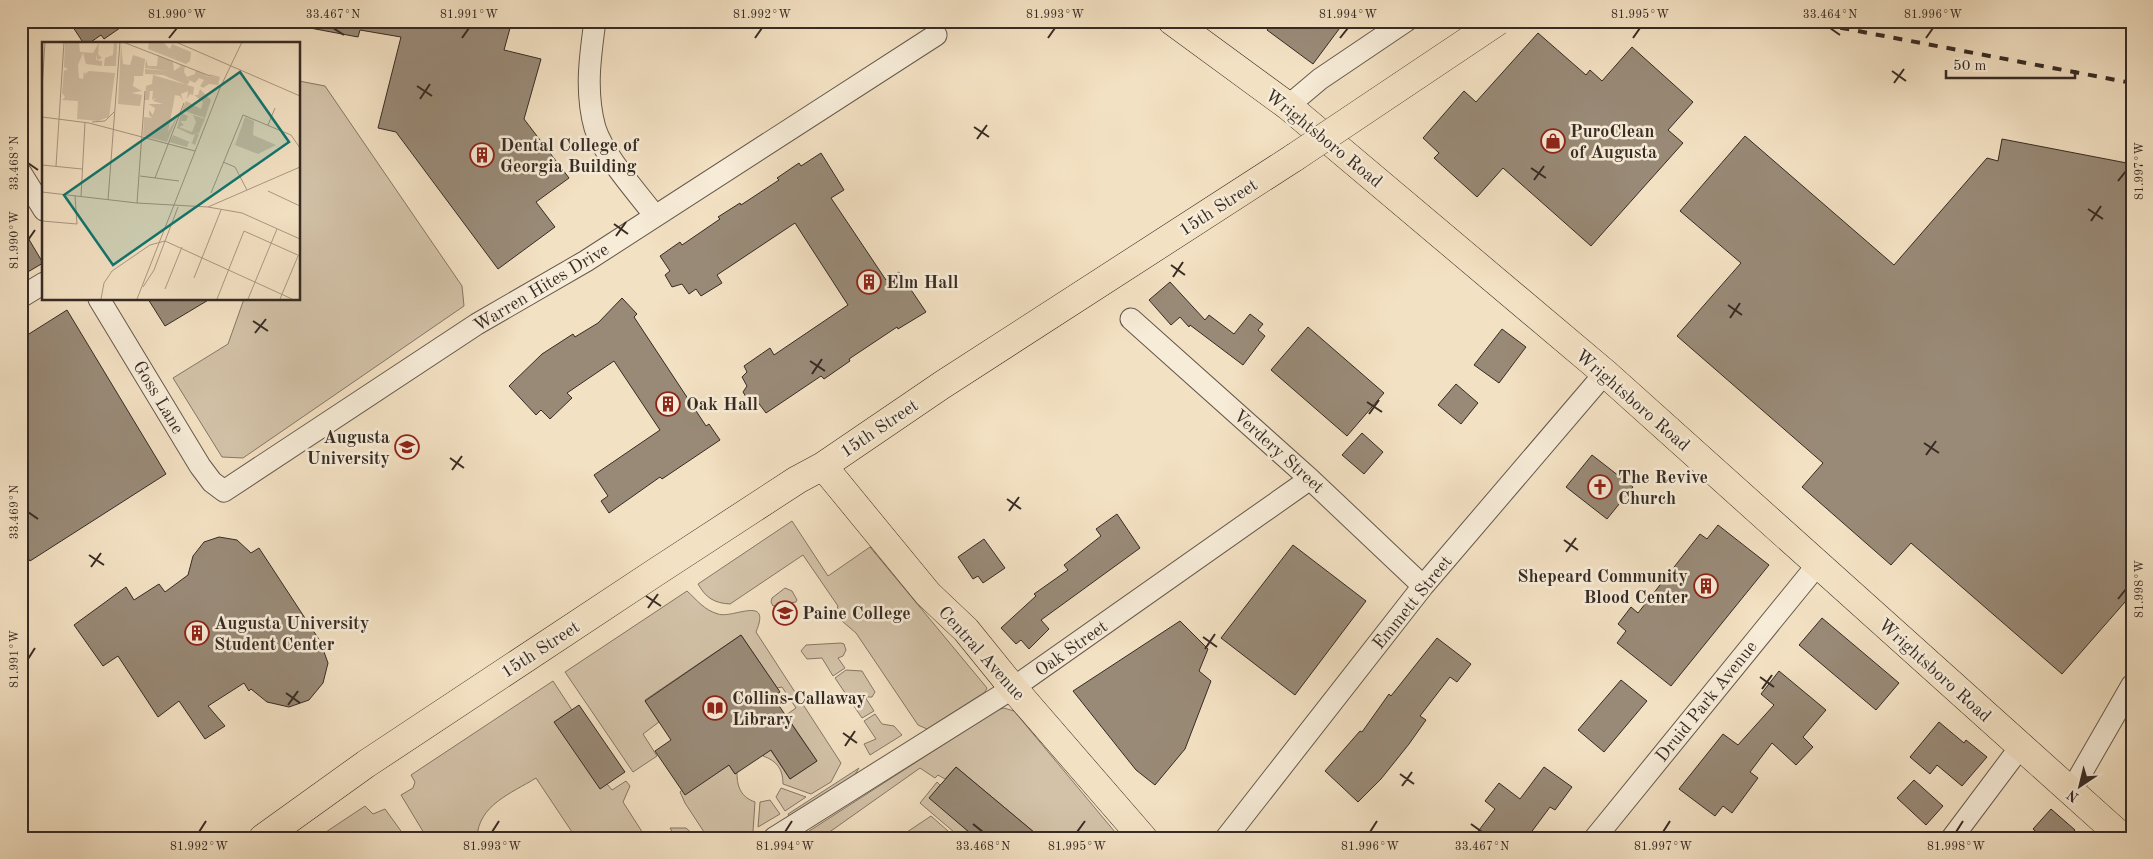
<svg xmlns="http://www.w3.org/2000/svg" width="2153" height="859" font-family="'Old Standard TT',serif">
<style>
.green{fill:#d3c2a8;stroke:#857666}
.building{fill:#998a77;stroke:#372b24}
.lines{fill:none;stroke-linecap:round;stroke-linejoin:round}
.minor-casing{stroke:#66584c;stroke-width:23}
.major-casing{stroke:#372b24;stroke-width:29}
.minor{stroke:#f7ecd8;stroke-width:21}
.major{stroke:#f3e1c3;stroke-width:28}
.rail{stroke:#372b24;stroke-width:4;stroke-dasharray:9 9;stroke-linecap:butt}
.major-bridge-casing{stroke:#372b24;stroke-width:29;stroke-linecap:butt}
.major-bridge{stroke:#f3e1c3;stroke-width:28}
.ticks{fill:none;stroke:#372b24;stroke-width:2}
.labels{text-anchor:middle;stroke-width:5;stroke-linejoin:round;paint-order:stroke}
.poi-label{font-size:18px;font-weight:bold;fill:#372b24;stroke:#f7ecd8;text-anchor:start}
.street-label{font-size:18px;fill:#372b24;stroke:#f7ecd8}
.inset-road{fill:none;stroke:#a89883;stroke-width:1}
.view{fill:#0f766e;fill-opacity:0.15;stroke:#0f766e;stroke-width:2.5}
.inset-edge{fill:none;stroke:#372b24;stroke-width:2.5}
.neatline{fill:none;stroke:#372b24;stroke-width:2}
.ticks-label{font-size:12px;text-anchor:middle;fill:#372b24}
</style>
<rect width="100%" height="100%" fill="#f3e1c3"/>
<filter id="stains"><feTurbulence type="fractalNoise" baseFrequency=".004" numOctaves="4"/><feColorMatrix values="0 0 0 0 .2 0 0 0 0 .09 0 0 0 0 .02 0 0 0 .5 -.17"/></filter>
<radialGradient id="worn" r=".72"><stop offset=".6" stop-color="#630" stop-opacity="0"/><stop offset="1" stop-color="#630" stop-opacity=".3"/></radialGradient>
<path class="green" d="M 299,81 L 325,86 L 462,286 L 464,306 L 243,458 L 222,457 L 173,378 L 228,344 L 244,299 L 299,299 Z
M 792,521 L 828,576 L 870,547 L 987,688 L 985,692 L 927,729 L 918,725 L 856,633 L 835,615 L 838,606 L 803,555 L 730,604 C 714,603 706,598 698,584 Z
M 785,588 L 792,591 L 797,600 L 796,602 L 773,606 L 771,602 L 772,598 Z
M 687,591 C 697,600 704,610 718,614 C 733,619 772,594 756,632 L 841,763 L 831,782 L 811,794 L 783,784 C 783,769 777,761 763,756 L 766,753 L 762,746 L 765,742 L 790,779 L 817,761 L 786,715 L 796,708 L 782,687 L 777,688 L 741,635 L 645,700 L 659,722 L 643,734 L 657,756 L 633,772 L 565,672 Z
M 841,643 L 844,644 L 846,650 L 843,656 L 838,658 L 845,668 L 833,676 L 822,658 L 807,659 L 801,651 L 806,645 Z
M 846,670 L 862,671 L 875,692 L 872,697 L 865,697 L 874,711 L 862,718 L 835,678 Z
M 553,681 L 572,710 L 555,722 L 612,790 L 626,781 L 630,786 L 623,802 L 646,838 L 576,838 L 536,778 C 512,793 478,805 477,838 L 427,838 L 401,795 L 413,788 L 415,782 L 411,775 Z
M 1004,708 L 1014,711 L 1120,838 L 1041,838 L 956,767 L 945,779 L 938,775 L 935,778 L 920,768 L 821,838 L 800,837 L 997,710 Z
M 875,714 L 882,724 L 894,726 L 902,735 L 870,755 L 864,744 L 876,739 L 864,721 Z
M 729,765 L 735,774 L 737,773 C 737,787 741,797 755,802 L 753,831 L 743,838 L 708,838 L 685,803 L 680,792 L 682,790 L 685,794 Z
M 859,768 L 854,776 L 790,818 L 788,814 Z
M 937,782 L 940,785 L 930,798 L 976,838 L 961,838 L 920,803 Z
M 781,788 L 806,797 L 785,811 L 776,797 Z
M 770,800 L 780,814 L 758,827 L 760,802 Z
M 365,806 L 373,814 L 385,809 L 406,838 L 317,838 Z
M 931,816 L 956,838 L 898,838 Z
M 670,828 L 686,828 L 697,838 L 676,838 Z"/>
<path class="building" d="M 69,21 L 130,21 L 104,39 L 101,35 L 88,44 L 84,44 Z
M 311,21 L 512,21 L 504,50 L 541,59 L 524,119 L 569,178 L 536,202 L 555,227 L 498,269 L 396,132 L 378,128 L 401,37 L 360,30 L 358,37 L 310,28 Z
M 1274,21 L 1345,21 L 1313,64 L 1267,30 Z
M 1538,33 L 1586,75 L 1590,70 L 1602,81 L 1632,47 L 1693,102 L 1668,130 L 1683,143 L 1591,246 L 1503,168 L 1477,197 L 1434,158 L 1439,153 L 1423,138 L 1464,91 L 1476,102 Z
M 1745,136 L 1894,265 L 1987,158 L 1998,161 L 2002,139 L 2132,164 L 2132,594 L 2062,674 L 1911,543 L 1891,565 L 1802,487 L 1823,463 L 1677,336 L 1741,263 L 1680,211 Z
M 821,153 L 844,190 L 831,198 L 886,280 L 899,272 L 926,312 L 898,329 L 897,327 L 849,359 L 850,361 L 824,379 L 821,376 L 766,413 L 757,401 L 751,405 L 743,392 L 747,386 L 742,377 L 747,372 L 744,366 L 770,348 L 774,355 L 848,305 L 795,223 L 717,275 L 722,283 L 701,296 L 696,289 L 689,294 L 682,284 L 672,287 L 665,275 L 670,271 L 660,256 L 680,242 L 682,245 L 720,219 L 718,217 L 740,203 L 741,205 L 779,180 L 777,178 L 799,163 L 801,166 Z
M 21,226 L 43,263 L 21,276 Z
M 1170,282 L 1205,320 L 1209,315 L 1234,334 L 1250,314 L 1263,324 L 1258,330 L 1265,336 L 1243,365 L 1190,325 L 1189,327 L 1180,317 L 1171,325 L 1149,300 Z
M 622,298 L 637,314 L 634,317 L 706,426 L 709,424 L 720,440 L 662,479 L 660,477 L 609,513 L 601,501 L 608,496 L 594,475 L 660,430 L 614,361 L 567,393 L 572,398 L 550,419 L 541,410 L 536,415 L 509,386 L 542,354 L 573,334 L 575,337 L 598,323 Z
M 148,299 L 210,299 L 165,326 Z
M 67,310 L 166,474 L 30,561 L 21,547 L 21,339 Z
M 1308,327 L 1384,393 L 1347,436 L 1271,370 Z
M 1502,329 L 1526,347 L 1499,383 L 1474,365 Z
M 1456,384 L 1478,403 L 1461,424 L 1438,405 Z
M 1362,433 L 1383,452 L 1364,474 L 1342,455 Z
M 1592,455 L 1633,487 L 1607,519 L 1566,487 Z
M 1117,514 L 1140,548 L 1041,620 L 1049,629 L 1029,649 L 1021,640 L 1016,644 L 1001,628 L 1036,596 L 1034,594 L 1068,570 L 1064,565 L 1101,536 L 1096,529 Z
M 1718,525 L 1769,565 L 1671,686 L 1617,643 L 1626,631 L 1618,624 L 1631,607 L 1638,613 L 1700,534 L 1707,539 Z
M 219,537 L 237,540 L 251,553 L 259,548 L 320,641 L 328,663 L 323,683 L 309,700 L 289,707 L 267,702 L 251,689 L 249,691 L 244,683 L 208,706 L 225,726 L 205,739 L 179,701 L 158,717 L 118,656 L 103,666 L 74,625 L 126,587 L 134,600 L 159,584 L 165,592 L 188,575 L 193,556 L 204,542 Z
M 984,539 L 1005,568 L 983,583 L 978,576 L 973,579 L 958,557 Z
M 1293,545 L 1366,601 L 1295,695 L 1221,638 Z
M 1822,618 L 1899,683 L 1876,710 L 1799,645 Z
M 1180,621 L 1208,649 L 1199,671 L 1211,681 L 1185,749 L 1155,785 L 1136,770 L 1073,691 Z
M 741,635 L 780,692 L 773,697 L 817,761 L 790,779 L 771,750 L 735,774 L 729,765 L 685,795 L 655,751 L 671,740 L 645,701 Z
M 1437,638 L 1471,664 L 1457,682 L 1450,677 L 1420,716 L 1426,720 L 1409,744 L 1381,779 L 1358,802 L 1325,771 L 1360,731 L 1362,732 L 1389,694 L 1391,696 Z
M 1779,671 L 1826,710 L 1803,737 L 1813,747 L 1796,765 L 1772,743 L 1750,772 L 1758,778 L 1732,813 L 1723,806 L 1715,816 L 1679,789 L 1723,734 L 1738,745 L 1774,705 L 1761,694 Z
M 1621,680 L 1647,701 L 1604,752 L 1578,730 Z
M 579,705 L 625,772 L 600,789 L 554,722 Z
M 1939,722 L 1964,743 L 1966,740 L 1987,757 L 1962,786 L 1937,765 L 1930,774 L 1910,757 Z
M 956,767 L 1041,838 L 976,838 L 929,798 Z
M 1544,767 L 1572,787 L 1555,810 L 1550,807 L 1527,838 L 1473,838 L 1495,809 L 1485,801 L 1499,783 L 1520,799 Z
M 1914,780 L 1943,806 L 1926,825 L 1897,798 Z
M 2051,809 L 2075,830 L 2068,838 L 2043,838 L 2033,829 Z"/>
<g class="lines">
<g class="minor-casing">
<path id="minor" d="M 595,21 C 590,57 585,92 595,128 C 604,156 637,192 655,216
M 1288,106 L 1320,79 L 1406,21
M 21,173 L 44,210
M 21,297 L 44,283
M 99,299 L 200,466 L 212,482 L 224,491 L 477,324 L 586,261 L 936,35
M 1131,319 L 1310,479 L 1423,586
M 2071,791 L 2132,685
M 774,838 L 1013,688 L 1310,479
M 1226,838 L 1423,586 L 1605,373
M 1595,838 L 1818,564
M 1952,838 L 2021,746"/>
</g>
<g class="major-casing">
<path id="major" d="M 1172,21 L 1288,106 L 1605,373 L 2123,838
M 823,466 L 928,594 L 966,630 L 1013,688 L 1143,838
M 263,838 L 366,764 L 656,572 L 797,480 L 823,466 L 942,385 L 1295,157"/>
</g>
<use href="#minor" class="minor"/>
<use href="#major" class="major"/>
<path class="rail" d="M 1805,21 L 2132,83"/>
<g class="major-bridge-casing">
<path id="major-bridge" d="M 1295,157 L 1498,21"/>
</g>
<use href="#major-bridge" class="major-bridge"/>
</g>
<path class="ticks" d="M 333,28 L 344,35M 1830,28 L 1840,35M 169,38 L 177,28M 462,38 L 469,28M 755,38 L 762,28M 1048,38 L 1055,28M 1340,38 L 1348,28M 1633,38 L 1640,28M 1926,38 L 1933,28M 1892,71 L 1906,81M 1894,83 L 1904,69M 417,86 L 432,96M 420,99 L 430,84M 974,127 L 989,137M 977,139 L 987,125M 28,163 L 38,170M 1531,168 L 1546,178M 1534,180 L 1544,166M 2118,181 L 2126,171M 2088,209 L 2103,219M 2091,221 L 2101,206M 614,224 L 628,234M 616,236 L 626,222M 28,240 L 35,230M 1171,265 L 1185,275M 1173,277 L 1183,262M 1728,305 L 1742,315M 1730,318 L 1740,303M 253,321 L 268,331M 255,333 L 266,319M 810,361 L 825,371M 812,374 L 822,359M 1367,402 L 1382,412M 1369,414 L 1379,400M 1924,443 L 1939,453M 1926,455 L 1936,441M 450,458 L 464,468M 452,470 L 462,456M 1007,499 L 1021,509M 1009,511 L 1019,497M 28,512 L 38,519M 1564,540 L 1578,550M 1566,552 L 1576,538M 89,555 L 104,565M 91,567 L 101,553M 646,596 L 661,606M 2118,599 L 2126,589M 648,608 L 658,594M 1203,637 L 1217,647M 1205,649 L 1215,634M 28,659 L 35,648M 1760,677 L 1774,687M 1762,689 L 1772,675M 286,693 L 300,703M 288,705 L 298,691M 843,733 L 857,743M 845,746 L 855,731M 1400,774 L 1414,784M 1402,786 L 1412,772M 973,824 L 983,832M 1471,824 L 1482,832M 199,832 L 206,821M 492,832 L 499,821M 785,832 L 792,821M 1077,832 L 1085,821M 1370,832 L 1377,821M 1663,832 L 1670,821M 1956,832 L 1963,821"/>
<defs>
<g id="shop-ring" transform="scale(1.25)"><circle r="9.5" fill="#f7ecd8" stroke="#8f2418" stroke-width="1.5"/><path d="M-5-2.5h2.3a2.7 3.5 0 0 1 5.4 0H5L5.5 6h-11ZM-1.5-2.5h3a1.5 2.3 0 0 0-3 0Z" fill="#8f2418"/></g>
<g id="building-ring" transform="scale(1.25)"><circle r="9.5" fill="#f7ecd8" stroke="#8f2418" stroke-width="1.5"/><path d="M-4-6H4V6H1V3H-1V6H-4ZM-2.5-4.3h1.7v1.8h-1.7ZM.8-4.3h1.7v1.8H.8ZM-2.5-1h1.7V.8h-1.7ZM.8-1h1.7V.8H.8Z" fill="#8f2418"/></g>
<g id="university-ring" transform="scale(1.25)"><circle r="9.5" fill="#f7ecd8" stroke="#8f2418" stroke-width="1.5"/><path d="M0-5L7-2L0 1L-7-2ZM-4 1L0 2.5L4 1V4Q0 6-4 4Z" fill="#8f2418"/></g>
<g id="church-ring" transform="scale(1.25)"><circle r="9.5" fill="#f7ecd8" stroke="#8f2418" stroke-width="1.5"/><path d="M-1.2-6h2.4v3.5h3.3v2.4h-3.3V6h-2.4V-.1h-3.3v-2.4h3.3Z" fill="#8f2418"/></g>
<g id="library-ring" transform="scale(1.25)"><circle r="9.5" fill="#f7ecd8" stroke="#8f2418" stroke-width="1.5"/><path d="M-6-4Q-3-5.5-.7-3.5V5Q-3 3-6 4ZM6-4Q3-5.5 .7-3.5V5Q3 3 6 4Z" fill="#8f2418"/></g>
</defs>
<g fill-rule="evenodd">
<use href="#shop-ring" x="1553" y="141"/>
<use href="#building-ring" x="482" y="155"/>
<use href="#building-ring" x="869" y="282"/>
<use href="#building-ring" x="668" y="404"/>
<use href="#university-ring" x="407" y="447"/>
<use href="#church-ring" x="1600" y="487"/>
<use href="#building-ring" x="1706" y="586"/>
<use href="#university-ring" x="785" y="613"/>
<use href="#building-ring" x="197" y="633"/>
<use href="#library-ring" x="715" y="708"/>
</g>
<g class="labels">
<g class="poi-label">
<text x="1570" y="137">PuroClean<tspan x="1570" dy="21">of Augusta</tspan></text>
<text x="500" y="151">Dental College of<tspan x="500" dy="21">Georgia Building</tspan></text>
<text x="886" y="288">Elm Hall</text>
<text x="686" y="410">Oak Hall</text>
<text x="390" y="443" text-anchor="end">Augusta<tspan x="390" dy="21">University</tspan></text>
<text x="1618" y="483">The Revive<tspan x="1618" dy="21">Church</tspan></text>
<text x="1688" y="582" text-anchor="end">Shepeard Community<tspan x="1688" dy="21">Blood Center</tspan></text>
<text x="802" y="619">Paine College</text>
<text x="214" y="629">Augusta University<tspan x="214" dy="21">Student Center</tspan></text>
<text x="732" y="704">Collins-Callaway<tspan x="732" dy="21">Library</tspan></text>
</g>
<g class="street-label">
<text transform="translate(1324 138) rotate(39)" y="6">Wrightsboro Road</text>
<text transform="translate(1218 207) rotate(-33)" y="6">15th Street</text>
<text transform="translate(541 287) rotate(-31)" y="6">Warren Hites Drive</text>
<text transform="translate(159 397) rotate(59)" y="6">Goss Lane</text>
<text transform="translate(1633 400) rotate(41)" y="6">Wrightsboro Road</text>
<text transform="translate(879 428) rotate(-34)" y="6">15th Street</text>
<text transform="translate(1279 451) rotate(42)" y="6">Verdery Street</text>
<text transform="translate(1412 602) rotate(-51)" y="6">Emmett Street</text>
<text transform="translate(1071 648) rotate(-35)" y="6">Oak Street</text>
<text transform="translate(540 649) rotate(-33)" y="6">15th Street</text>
<text transform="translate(982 653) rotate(48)" y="6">Central Avenue</text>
<text transform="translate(1935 670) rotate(42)" y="6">Wrightsboro Road</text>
<text transform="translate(1706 701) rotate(-51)" y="6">Druid Park Avenue</text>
</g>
</g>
<g transform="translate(42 42)">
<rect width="258" height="258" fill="#f3e1c3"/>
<path d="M 23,0 L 37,0 L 38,10 L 51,11 L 57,1 L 56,12 L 60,16 L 55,18 L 54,12 L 54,18 L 60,19 L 60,24 L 44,22 L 41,11 L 36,23 L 37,36 L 41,37 L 42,29 L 43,32 L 47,29 L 73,31 L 67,75 L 56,79 L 35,77 L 36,59 L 20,58 L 23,55 L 20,51 L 22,29 L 26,27 L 22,25 ZM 72,0 L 75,2 L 74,24 L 62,24 L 63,16 L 71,13 ZM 107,0 L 121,0 L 128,7 L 130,2 L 149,10 L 148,19 L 144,22 L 106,7 ZM 79,2 L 81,22 L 88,23 L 91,13 L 103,17 L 101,34 L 92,34 L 92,38 L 91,44 L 100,49 L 89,51 L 100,53 L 98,64 L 76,62 ZM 116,13 L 131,19 L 132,29 L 139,24 L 132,20 L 143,24 L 142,30 L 145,35 L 153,32 L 154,28 L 167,35 L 168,32 L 178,35 L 176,43 L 167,42 L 161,46 L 158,44 L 162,38 L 157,36 L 153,41 L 141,35 L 148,39 L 145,43 L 121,33 L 103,32 L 103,27 L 125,29 L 103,26 L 104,17 L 106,24 L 115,24 ZM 111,33 L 152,45 L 151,53 L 148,52 L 145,57 L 146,49 L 139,52 L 141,59 L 138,54 L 133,53 L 126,90 L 136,73 L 125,100 L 101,94 L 102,75 L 110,76 L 107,73 L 107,68 L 111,73 L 113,66 L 106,62 L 121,62 L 111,59 L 114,56 L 110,58 L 111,49 L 108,49 L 107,58 L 103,58 L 104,44 L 110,42 ZM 158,47 L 169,58 L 163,76 L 140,68 L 144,59 L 159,67 L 161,60 L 152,53 L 156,53 ZM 139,71 L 146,74 L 144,79 L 138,79 L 142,83 L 137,85 L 150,90 L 154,80 L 151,73 L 163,77 L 157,91 L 150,93 L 135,86 ZM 203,75 L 212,79 L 211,93 L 234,103 L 216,112 L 193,103 ZM 153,92 L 157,92 L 153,103 L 147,100 L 145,105 L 127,100 L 131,93 L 150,101 Z" fill="#d3c2a8"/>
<path class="inset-road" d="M 81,0 L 168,34M 134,0 L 258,54M 0,47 L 3,0M 0,75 L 47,81 L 153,109M 50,80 L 63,79 L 72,70M 226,83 L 233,66M 181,120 L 193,125 L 205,148M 0,123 L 40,127M 14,124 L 22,0M 98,134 L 137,139M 113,136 L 142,61M 226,149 L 258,164M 0,150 L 95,161 L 166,165 L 258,125M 169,151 L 201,73 L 249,93 L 258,106M 39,155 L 43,80M 66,158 L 78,0M 95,161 L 103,49M 166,165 L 200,171 L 258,197M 0,179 L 35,182 L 33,154M 152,236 L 179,168M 101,245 L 112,228 L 136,165M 123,247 L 140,205M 59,257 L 62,241 L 70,229 L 108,203 L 123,199 L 250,257M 95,257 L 178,46 L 200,0M 175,257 L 202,189 L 258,214M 206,257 L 235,187M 238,257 L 256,214"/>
<path class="view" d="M 198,30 L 247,100 L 71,223 L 22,153 Z"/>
<rect width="258" height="258" class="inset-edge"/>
</g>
<rect width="2153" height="859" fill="none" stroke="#f3e1c3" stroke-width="55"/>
<g transform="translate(2080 786) rotate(215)" stroke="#f7ecd8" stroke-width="4" paint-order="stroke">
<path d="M0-4L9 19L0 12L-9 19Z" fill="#372b24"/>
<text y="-8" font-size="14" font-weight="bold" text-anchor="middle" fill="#372b24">N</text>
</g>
<path d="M1946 70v8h129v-8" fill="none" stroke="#372b24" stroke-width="2.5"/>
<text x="1953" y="70" font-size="15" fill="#372b24" stroke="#f7ecd8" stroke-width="4" paint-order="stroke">50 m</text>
<rect x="28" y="28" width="2098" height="804" class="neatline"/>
<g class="ticks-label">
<text x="177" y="18">81.990°W</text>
<text x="333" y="18">33.467°N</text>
<text x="469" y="18">81.991°W</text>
<text x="762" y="18">81.992°W</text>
<text x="1055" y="18">81.993°W</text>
<text x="1348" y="18">81.994°W</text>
<text x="1640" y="18">81.995°W</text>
<text x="1830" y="18">33.464°N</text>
<text x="1933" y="18">81.996°W</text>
<text transform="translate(14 163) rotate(-90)" y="4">33.468°N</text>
<text transform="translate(2139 171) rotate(-90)" y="4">81.997°W</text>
<text transform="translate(14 240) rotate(-90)" y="4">81.990°W</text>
<text transform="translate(14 512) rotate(-90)" y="4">33.469°N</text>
<text transform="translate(2139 589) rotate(-90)" y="4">81.998°W</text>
<text transform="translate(14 659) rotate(-90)" y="4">81.991°W</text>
<text x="199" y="850">81.992°W</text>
<text x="492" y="850">81.993°W</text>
<text x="785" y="850">81.994°W</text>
<text x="983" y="850">33.468°N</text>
<text x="1077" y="850">81.995°W</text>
<text x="1370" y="850">81.996°W</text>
<text x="1482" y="850">33.467°N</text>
<text x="1663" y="850">81.997°W</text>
<text x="1956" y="850">81.998°W</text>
</g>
<rect width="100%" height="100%" filter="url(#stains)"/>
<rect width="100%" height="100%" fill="url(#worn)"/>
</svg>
